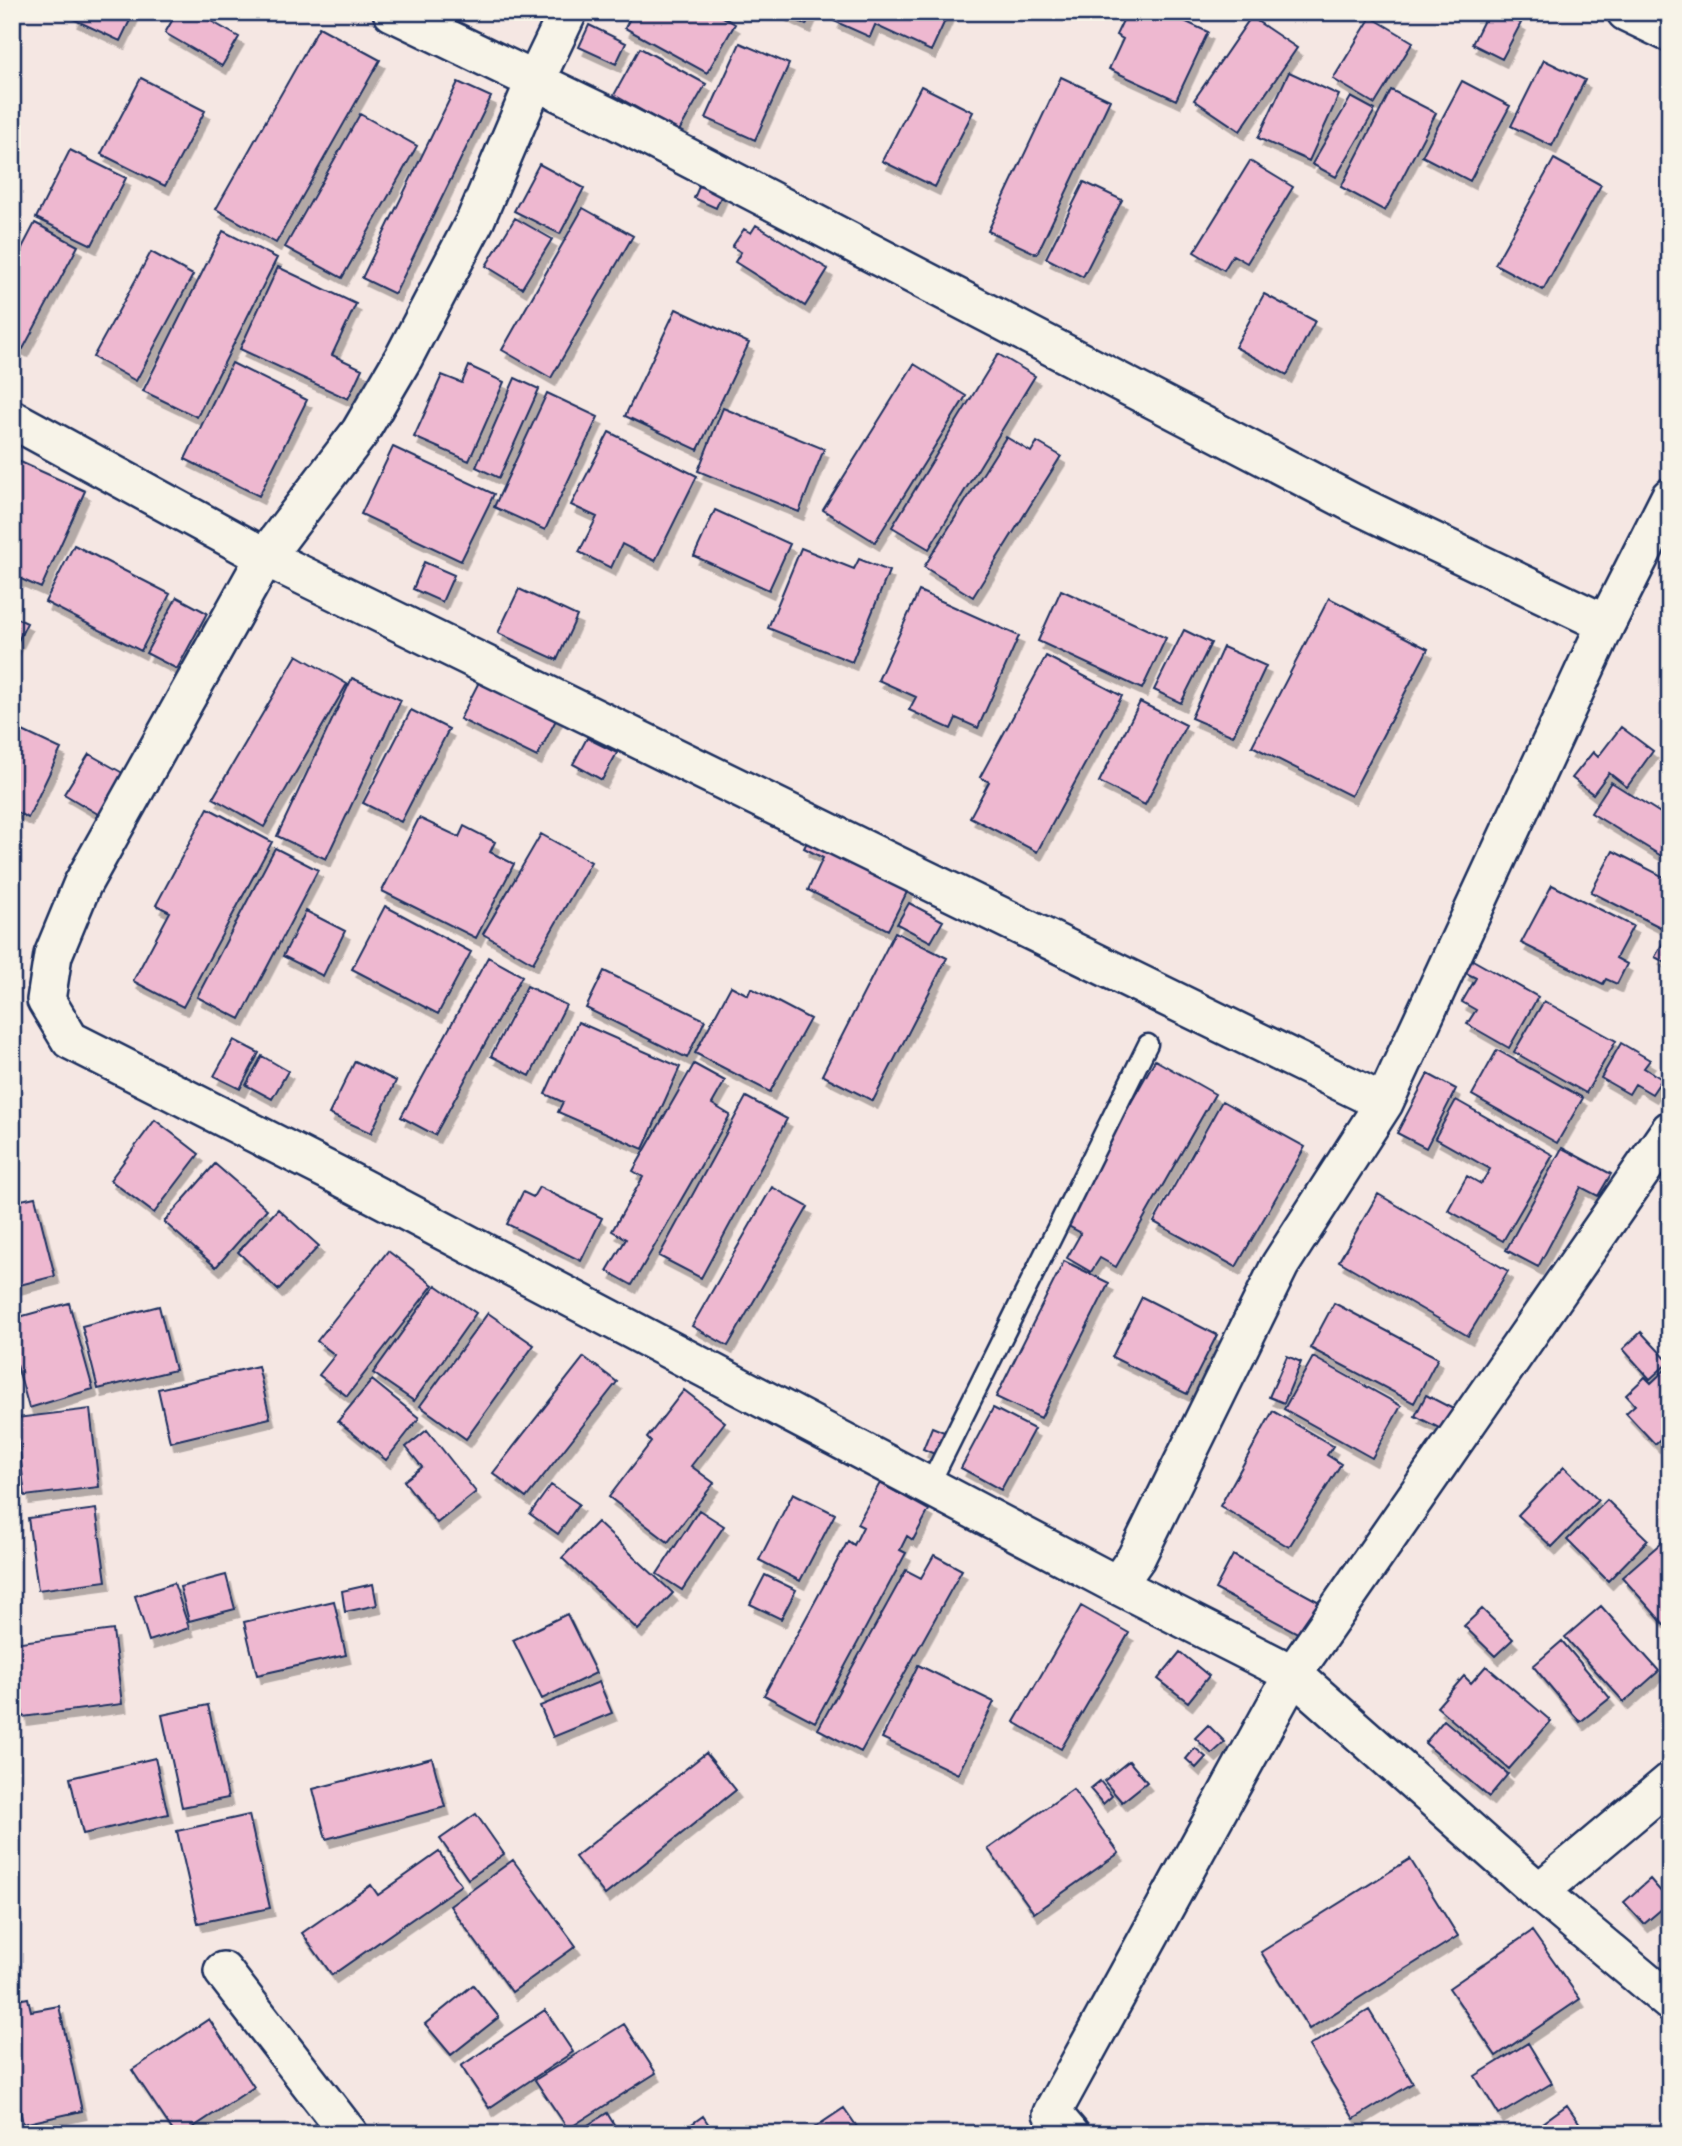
<svg xmlns="http://www.w3.org/2000/svg" width="1682" height="2146" font-family="'Playpen Sans',sans-serif">
<style>
.building{fill:#eeb8d0;stroke:#1b2f5e;stroke-width:2;filter:url(#shadow)}
.lines{fill:none;stroke-linecap:round;stroke-linejoin:round}
.lane-casing{stroke:#1b2f5e;stroke-width:23}
.street-casing{stroke:#1b2f5e;stroke-width:42}
.lane{stroke:#f7f3e8;stroke-width:18}
.street{stroke:#f7f3e8;stroke-width:37}
</style>
<defs>
<filter id="shadow"><feDropShadow dx="4.5" dy="8" stdDeviation="0" flood-color="#0004"/></filter>
</defs>
<rect width="100%" height="100%" fill="#f5e7e3"/>
<filter id="ink" filterUnits="userSpaceOnUse"><feTurbulence type="fractalNoise" baseFrequency=".0143" numOctaves="2"/><feDisplacementMap in="SourceGraphic" scale="14" xChannelSelector="R" yChannelSelector="G"/><feConvolveMatrix kernelMatrix="1 2 1 2 8 2 1 2 1" color-interpolation-filters="sRGB"/></filter>
<g filter="url(#ink)">
<path class="building" d="M 76,12 L 134,12 L 120,41 L 73,19 Z
M 177,12 L 195,12 L 239,37 L 222,66 L 165,33 Z
M 633,12 L 714,12 L 735,24 L 707,73 L 625,28 Z
M 780,12 L 812,12 L 806,25 Z
M 838,12 L 949,12 L 931,51 L 875,25 L 870,37 L 834,21 Z
M 1127,12 L 1165,12 L 1208,32 L 1176,100 L 1109,69 L 1123,39 L 1116,35 Z
M 1488,12 L 1500,12 L 1521,23 L 1502,59 L 1472,44 Z
M 1251,17 L 1297,48 L 1240,131 L 1194,100 Z
M 1371,17 L 1413,42 L 1375,104 L 1333,79 Z
M 589,25 L 626,43 L 616,64 L 579,47 Z
M 319,27 L 380,60 L 276,243 L 216,209 Z
M 740,43 L 789,64 L 755,140 L 706,118 Z
M 640,48 L 706,84 L 679,131 L 614,95 Z
M 1544,60 L 1585,80 L 1552,146 L 1511,126 Z
M 1289,72 L 1339,95 L 1309,161 L 1258,138 Z
M 1061,77 L 1110,100 L 1037,254 L 988,231 Z
M 141,78 L 205,111 L 165,186 L 101,154 Z
M 1462,81 L 1510,106 L 1470,181 L 1422,156 Z
M 458,82 L 491,97 L 395,294 L 362,278 Z
M 921,86 L 973,112 L 935,187 L 882,161 Z
M 1391,90 L 1436,113 L 1385,211 L 1341,187 Z
M 1351,97 L 1375,110 L 1336,177 L 1312,164 Z
M 360,114 L 417,146 L 342,278 L 285,247 Z
M 70,150 L 126,178 L 92,245 L 36,218 Z
M 1554,159 L 1601,185 L 1543,290 L 1495,264 Z
M 1250,161 L 1293,187 L 1247,263 L 1233,255 L 1224,270 L 1194,252 Z
M 539,164 L 584,188 L 560,234 L 514,211 Z
M 701,182 L 723,192 L 716,208 L 694,198 Z
M 1084,182 L 1122,200 L 1083,277 L 1046,258 Z
M 583,208 L 633,236 L 551,378 L 502,350 Z
M 515,218 L 552,239 L 522,288 L 486,266 Z
M 35,223 L 78,246 L 23,349 L 12,343 L 12,267 Z
M 756,225 L 828,269 L 805,306 L 735,262 L 741,252 L 732,247 L 744,229 L 751,233 Z
M 223,231 L 277,258 L 197,417 L 143,391 Z
M 151,252 L 193,275 L 136,381 L 93,357 Z
M 278,267 L 356,304 L 332,355 L 362,369 L 348,399 L 240,349 Z
M 1264,294 L 1315,321 L 1287,375 L 1235,347 Z
M 676,309 L 749,343 L 698,450 L 625,416 Z
M 998,354 L 1035,376 L 929,549 L 892,527 Z
M 232,363 L 307,400 L 259,496 L 185,459 Z
M 914,364 L 966,396 L 875,542 L 823,510 Z
M 469,366 L 504,382 L 469,461 L 414,437 L 442,375 L 462,383 Z
M 515,378 L 539,389 L 499,478 L 476,467 Z
M 547,393 L 598,417 L 545,530 L 494,507 Z
M 723,408 L 824,449 L 799,512 L 698,471 Z
M 609,432 L 697,476 L 655,561 L 622,544 L 611,568 L 579,552 L 597,517 L 571,505 Z
M 1006,437 L 1031,452 L 1037,442 L 1061,456 L 973,597 L 924,567 Z
M 393,447 L 494,494 L 461,561 L 361,514 Z
M 16,460 L 85,491 L 41,588 L 12,575 L 12,468 Z
M 715,510 L 790,544 L 769,590 L 694,556 Z
M 74,545 L 170,594 L 141,651 L 45,602 Z
M 801,548 L 854,569 L 859,559 L 889,571 L 852,662 L 768,628 Z
M 424,562 L 454,575 L 442,602 L 413,589 Z
M 519,589 L 577,616 L 557,660 L 498,633 Z
M 1061,590 L 1166,638 L 1142,689 L 1038,641 Z
M 919,591 L 1019,636 L 978,728 L 956,718 L 951,729 L 909,710 L 916,697 L 878,680 Z
M 177,597 L 207,613 L 177,669 L 146,653 Z
M 1329,598 L 1428,649 L 1351,796 L 1252,746 Z
M 12,616 L 27,623 L 12,653 Z
M 1184,630 L 1211,643 L 1181,703 L 1154,690 Z
M 1223,647 L 1266,666 L 1233,736 L 1191,718 Z
M 297,655 L 347,684 L 264,827 L 213,798 Z
M 1046,656 L 1122,696 L 1037,852 L 970,817 L 989,782 L 980,777 Z
M 352,678 L 401,700 L 326,859 L 277,836 Z
M 481,678 L 558,716 L 537,757 L 460,719 Z
M 1140,702 L 1186,725 L 1145,805 L 1099,782 Z
M 411,710 L 449,729 L 401,822 L 363,803 Z
M 12,726 L 61,749 L 28,818 L 12,810 Z
M 1621,727 L 1653,751 L 1627,787 L 1609,773 L 1593,794 L 1572,778 L 1593,752 L 1598,757 Z
M 587,738 L 617,753 L 602,780 L 573,764 Z
M 89,754 L 128,776 L 103,817 L 64,794 Z
M 1611,782 L 1670,819 L 1668,860 L 1591,813 Z
M 208,808 L 272,842 L 183,1007 L 133,981 L 170,912 L 156,905 Z
M 419,818 L 459,837 L 464,826 L 495,842 L 490,852 L 514,864 L 476,938 L 382,891 Z
M 541,834 L 591,862 L 533,963 L 483,934 Z
M 810,836 L 910,886 L 888,930 L 808,890 L 823,858 L 804,848 Z
M 275,848 L 318,870 L 240,1019 L 197,997 Z
M 1613,851 L 1670,880 L 1670,932 L 1591,892 Z
M 1552,885 L 1633,926 L 1616,958 L 1627,964 L 1617,984 L 1606,979 L 1603,984 L 1521,943 Z
M 909,903 L 943,921 L 931,942 L 897,924 Z
M 385,906 L 471,952 L 438,1014 L 352,969 Z
M 306,911 L 345,931 L 323,976 L 283,956 Z
M 895,932 L 947,958 L 873,1101 L 822,1075 Z
M 1665,939 L 1670,941 L 1670,965 L 1655,957 Z
M 488,957 L 522,976 L 435,1135 L 401,1117 Z
M 1471,959 L 1538,997 L 1509,1048 L 1467,1024 L 1476,1010 L 1462,1002 L 1476,978 L 1464,972 Z
M 604,971 L 705,1020 L 687,1058 L 586,1008 Z
M 527,986 L 566,1005 L 530,1076 L 491,1056 Z
M 731,986 L 748,995 L 751,988 L 810,1019 L 770,1092 L 695,1053 Z
M 1544,1001 L 1616,1041 L 1586,1093 L 1514,1052 Z
M 578,1022 L 680,1067 L 643,1149 L 558,1112 L 563,1102 L 545,1094 Z
M 234,1040 L 259,1053 L 240,1089 L 214,1076 Z
M 1621,1043 L 1650,1060 L 1644,1068 L 1662,1079 L 1652,1094 L 1635,1084 L 1629,1094 L 1601,1078 Z
M 1497,1050 L 1583,1098 L 1557,1143 L 1472,1095 Z
M 262,1056 L 288,1071 L 272,1099 L 246,1085 Z
M 1155,1060 L 1215,1094 L 1116,1267 L 1100,1258 L 1091,1272 L 1067,1258 L 1081,1233 L 1063,1223 Z
M 355,1061 L 396,1081 L 371,1133 L 329,1114 Z
M 694,1064 L 725,1081 L 712,1104 L 730,1115 L 632,1285 L 607,1271 L 626,1239 L 612,1231 L 643,1177 L 633,1171 Z
M 1428,1074 L 1456,1089 L 1426,1148 L 1397,1133 Z
M 746,1097 L 787,1119 L 701,1278 L 659,1256 Z
M 1456,1100 L 1553,1155 L 1503,1241 L 1448,1210 L 1467,1176 L 1481,1184 L 1490,1169 L 1435,1138 Z
M 1222,1101 L 1305,1147 L 1236,1267 L 1154,1222 Z
M 155,1120 L 199,1154 L 154,1213 L 110,1180 Z
M 1562,1148 L 1611,1174 L 1598,1196 L 1581,1187 L 1538,1267 L 1506,1250 Z
M 215,1164 L 267,1209 L 216,1267 L 164,1222 Z
M 539,1187 L 602,1218 L 581,1261 L 507,1224 L 523,1192 L 533,1197 Z
M 772,1187 L 808,1207 L 728,1346 L 692,1326 Z
M 1378,1194 L 1508,1271 L 1468,1336 L 1339,1261 Z
M 35,1197 L 55,1276 L 12,1287 L 12,1202 Z
M 278,1209 L 319,1246 L 278,1290 L 238,1252 Z
M 388,1251 L 433,1285 L 347,1396 L 319,1375 L 335,1355 L 317,1341 Z
M 1064,1261 L 1109,1283 L 1041,1418 L 996,1397 Z
M 436,1285 L 476,1313 L 414,1401 L 373,1373 Z
M 1142,1297 L 1217,1335 L 1187,1394 L 1112,1357 Z
M 69,1303 L 93,1389 L 29,1408 L 17,1365 L 12,1366 L 12,1319 Z
M 1334,1303 L 1438,1358 L 1414,1403 L 1310,1348 Z
M 159,1306 L 175,1370 L 98,1389 L 82,1326 Z
M 488,1313 L 534,1345 L 466,1439 L 420,1406 Z
M 1641,1332 L 1669,1362 L 1650,1379 L 1623,1349 Z
M 1287,1356 L 1301,1362 L 1284,1403 L 1269,1397 Z
M 584,1357 L 617,1382 L 526,1498 L 493,1473 Z
M 1313,1357 L 1401,1406 L 1372,1458 L 1284,1409 Z
M 258,1366 L 270,1418 L 170,1442 L 158,1389 Z
M 1668,1367 L 1670,1430 L 1655,1444 L 1626,1413 L 1635,1405 L 1626,1395 L 1645,1377 L 1651,1383 Z
M 372,1380 L 419,1418 L 386,1460 L 338,1421 Z
M 684,1390 L 725,1422 L 691,1466 L 714,1483 L 668,1542 L 609,1497 L 651,1442 L 647,1438 Z
M 1426,1395 L 1461,1413 L 1451,1434 L 1415,1416 Z
M 993,1408 L 1034,1429 L 1001,1490 L 961,1468 Z
M 90,1409 L 99,1487 L 25,1496 L 16,1418 Z
M 1273,1411 L 1333,1446 L 1327,1455 L 1341,1464 L 1289,1547 L 1220,1506 Z
M 932,1427 L 949,1434 L 939,1456 L 923,1449 Z
M 427,1430 L 476,1492 L 437,1523 L 404,1481 L 422,1467 L 406,1447 Z
M 1564,1467 L 1598,1500 L 1552,1547 L 1518,1515 Z
M 880,1483 L 929,1510 L 913,1540 L 907,1536 L 900,1550 L 906,1553 L 815,1722 L 764,1695 L 848,1541 L 854,1545 L 863,1527 L 857,1524 Z
M 551,1485 L 579,1504 L 558,1534 L 530,1514 Z
M 793,1493 L 835,1514 L 800,1581 L 759,1560 Z
M 1607,1500 L 1648,1540 L 1608,1581 L 1567,1540 Z
M 96,1509 L 106,1581 L 38,1590 L 28,1518 Z
M 699,1510 L 724,1526 L 682,1590 L 657,1574 Z
M 597,1522 L 673,1593 L 638,1630 L 562,1558 Z
M 1670,1535 L 1670,1631 L 1622,1577 Z
M 934,1555 L 962,1570 L 861,1752 L 818,1729 L 906,1570 L 921,1578 Z
M 1233,1555 L 1323,1604 L 1305,1637 L 1215,1589 Z
M 226,1575 L 235,1609 L 189,1621 L 180,1587 Z
M 765,1575 L 796,1590 L 781,1619 L 750,1604 Z
M 174,1583 L 189,1628 L 149,1641 L 135,1596 Z
M 373,1584 L 377,1605 L 345,1612 L 342,1591 Z
M 334,1601 L 346,1655 L 257,1675 L 244,1622 Z
M 1081,1606 L 1129,1633 L 1061,1749 L 1014,1722 Z
M 1601,1606 L 1659,1671 L 1624,1702 L 1565,1637 Z
M 1482,1609 L 1513,1639 L 1495,1656 L 1464,1626 Z
M 567,1614 L 596,1673 L 542,1699 L 513,1640 Z
M 113,1630 L 122,1704 L 23,1717 L 13,1643 Z
M 1562,1641 L 1610,1698 L 1580,1722 L 1533,1666 Z
M 1180,1652 L 1209,1676 L 1188,1702 L 1158,1679 Z
M 918,1665 L 994,1702 L 958,1774 L 882,1738 Z
M 1486,1666 L 1551,1721 L 1509,1769 L 1437,1707 L 1464,1676 L 1471,1683 Z
M 599,1682 L 612,1713 L 553,1737 L 540,1706 Z
M 208,1705 L 228,1798 L 182,1807 L 162,1715 Z
M 1444,1720 L 1508,1774 L 1489,1797 L 1425,1743 Z
M 1208,1725 L 1225,1742 L 1212,1754 L 1195,1738 Z
M 1195,1748 L 1206,1757 L 1196,1768 L 1186,1759 Z
M 706,1753 L 736,1790 L 605,1895 L 575,1857 Z
M 155,1758 L 168,1814 L 83,1834 L 70,1778 Z
M 432,1758 L 445,1807 L 326,1839 L 313,1789 Z
M 1129,1761 L 1147,1782 L 1122,1802 L 1104,1781 Z
M 1100,1781 L 1112,1796 L 1103,1804 L 1090,1789 Z
M 1073,1789 L 1119,1853 L 1034,1913 L 988,1849 Z
M 476,1814 L 504,1854 L 468,1879 L 440,1839 Z
M 249,1815 L 270,1908 L 198,1923 L 177,1831 Z
M 439,1852 L 461,1885 L 332,1975 L 302,1933 L 371,1885 L 378,1895 Z
M 1410,1859 L 1458,1936 L 1309,2029 L 1261,1952 Z
M 513,1860 L 576,1946 L 512,1992 L 450,1906 Z
M 1650,1879 L 1670,1902 L 1644,1924 L 1624,1902 Z
M 1532,1931 L 1580,1999 L 1496,2056 L 1449,1988 Z
M 473,1985 L 499,2017 L 451,2055 L 425,2024 Z
M 28,1998 L 31,2011 L 59,2006 L 82,2111 L 23,2124 L 12,2073 L 12,2001 Z
M 545,2010 L 573,2052 L 489,2108 L 461,2066 Z
M 1369,2010 L 1413,2083 L 1354,2119 L 1309,2046 Z
M 209,2019 L 254,2087 L 183,2134 L 175,2134 L 132,2070 Z
M 624,2024 L 656,2073 L 568,2129 L 535,2080 Z
M 1528,2043 L 1552,2083 L 1499,2115 L 1475,2076 Z
M 1567,2105 L 1587,2134 L 1527,2134 Z
M 844,2108 L 862,2134 L 805,2134 Z
M 607,2113 L 620,2134 L 574,2134 Z
M 703,2116 L 715,2134 L 678,2134 Z"/>
<g class="lines">
<g class="lane-casing">
<path id="lane" d="M 929,1486 L 1148,1044"/>
</g>
<g class="street-casing">
<path id="street" d="M 392,12 L 608,116 L 1351,502 L 1606,624
M 568,12 L 534,83 L 476,219 L 404,357 L 360,432 L 265,557 L 82,885 L 53,955 L 46,1000 L 70,1040 L 339,1176 L 1117,1585 L 1293,1674 L 1539,1892 L 1670,2002
M 1626,12 L 1670,33
M 12,419 L 265,557 L 1384,1103
M 1117,1585 L 1136,1558 L 1280,1265 L 1384,1103 L 1606,624 L 1670,497
M 1539,1892 L 1670,1782
M 223,1971 L 349,2134
M 1070,2134 L 1052,2113 L 1293,1674 L 1670,1130"/>
</g>
<use href="#lane" class="lane"/>
<use href="#street" class="street"/>
</g>
</g>
<rect width="1682" height="2146" fill="none" stroke="#f7f3e8" stroke-width="42"/>
<rect x="21" y="21" width="1640" height="2104" fill="none" stroke="#1b2f5e" stroke-width="2.5" filter="url(#ink)"/>
</svg>
